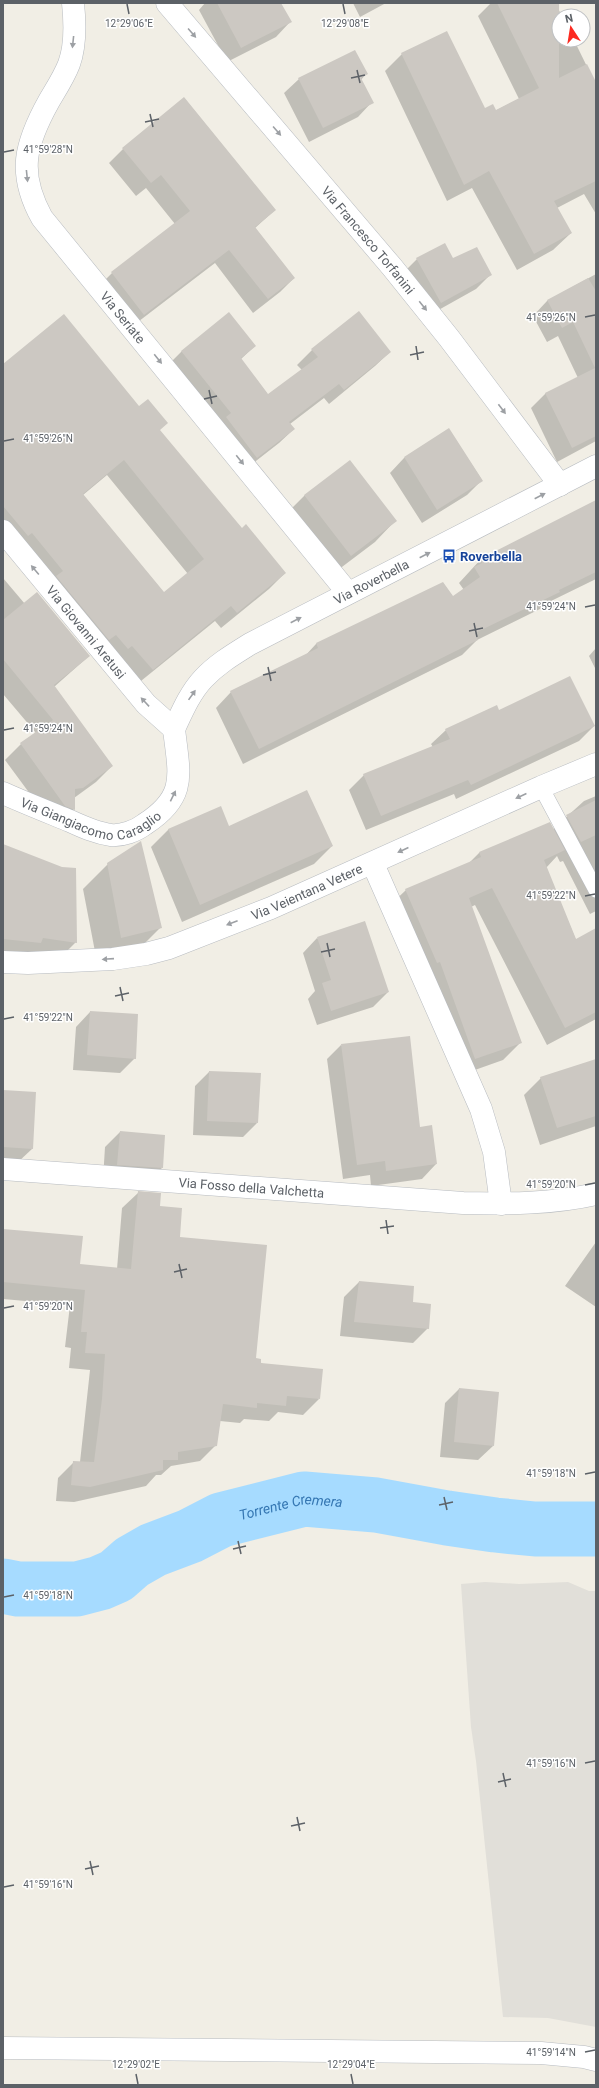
<svg xmlns="http://www.w3.org/2000/svg" width="599" height="2088" font-family="Roboto,sans-serif">
<style>
.industrial{fill:#e1dfd9}
.shadow{fill:#0003;fill-rule:evenodd}
.lines{fill:none;stroke-linecap:round;stroke-linejoin:round}
.river{stroke:#a6dbff;stroke-width:55}
.building{fill:#ccc8c2;fill-rule:evenodd}
.service-casing{stroke:#b7bbc0;stroke-width:16}
.minor-casing{stroke:#b7bbc0;stroke-width:23}
.tertiary-casing{stroke:#b7bbc0;stroke-width:23}
.service{stroke:#fff;stroke-width:15}
.minor{stroke:#fff;stroke-width:22}
.tertiary{stroke:#fff;stroke-width:22}
.oneway{fill:#9da0a4}
.ticks{fill:none;stroke:#5c6167;stroke-width:1.5}
.labels{text-anchor:middle;stroke-width:3;stroke-linejoin:round;paint-order:stroke}
.street-label{font-size:13px;fill:#5c6167;stroke:#fff}
.transit-label{font-size:13px;font-weight:bold;fill:#164399;stroke:#fff;text-anchor:start}
.water-label{font-size:14px;font-style:italic;fill:#3577b3;stroke:#fff}
.ticks-label{font-size:10px;text-anchor:middle;fill:#5c6167;stroke:#fff;stroke-width:3;stroke-linejoin:round;paint-order:stroke}
</style>
<rect width="100%" height="100%" fill="#f1eee5"/>
<path class="industrial" d="M 485,1582 L 519,1584 L 568,1582 L 589,1591 L 596,1591 L 596,2027 L 548,2018 L 503,2017 L 476,1761 L 471,1727 L 461,1584 Z"/>
<path class="shadow" d="M 205,3 L 280,3 L 290,22 L 276,37 L 227,62 L 199,10 Z
M 353,3 L 386,3 L 360,17 Z
M 491,3 L 555,3 L 562,16 L 559,16 L 559,40 L 574,40 L 596,85 L 596,214 L 584,194 L 557,208 L 571,233 L 553,250 L 517,270 L 472,188 L 447,201 L 385,71 L 402,54 L 485,110 L 495,111 L 519,99 L 478,16 Z
M 366,74 L 361,80 L 372,102 L 358,117 L 309,142 L 284,93 L 299,79 Z
M 184,98 L 275,210 L 255,228 L 294,278 L 280,292 L 253,313 L 215,263 L 130,328 L 98,287 L 112,273 L 175,224 L 146,188 L 136,196 L 109,163 L 123,149 Z
M 417,259 L 452,260 L 491,274 L 476,289 L 426,317 L 402,274 Z
M 596,274 L 596,441 L 557,462 L 531,408 L 546,393 L 578,378 L 558,336 L 547,342 L 533,316 L 547,301 Z
M 358,313 L 390,352 L 375,366 L 329,404 L 324,398 L 290,424 L 294,429 L 279,443 L 242,472 L 167,366 L 182,351 L 255,346 L 241,359 L 268,395 L 302,370 L 297,365 L 312,350 Z
M 3,366 L 159,431 L 242,529 L 285,573 L 269,589 L 221,628 L 215,621 L 136,685 L 3,547 ZM 107,475 L 188,574 L 164,593 L 83,495 Z
M 449,430 L 482,480 L 467,495 L 422,523 L 390,473 L 404,458 Z
M 305,495 L 395,521 L 375,542 L 330,576 L 284,516 Z
M 596,502 L 596,579 L 549,602 L 544,607 L 477,640 L 462,655 L 243,764 L 216,708 L 231,692 L 304,657 L 316,644 L 443,583 L 453,597 L 464,590 L 459,583 L 481,559 Z
M 3,578 L 25,604 L 89,656 L 54,687 L 112,766 L 96,782 L 74,798 L 74,809 L 59,825 L 50,821 L 5,760 L 21,744 L 36,733 L 3,694 Z
M 596,648 L 596,670 L 589,656 Z
M 499,711 L 594,726 L 579,741 L 456,799 L 454,794 L 366,830 L 349,790 L 364,775 L 433,747 L 431,744 L 446,730 Z
M 596,796 L 596,911 L 590,914 L 563,861 L 560,862 L 557,856 L 546,868 L 576,940 L 596,952 L 596,1019 L 547,1045 L 475,905 L 471,907 L 521,1042 L 503,1060 L 458,1076 L 388,907 L 406,890 L 469,863 L 479,853 L 549,824 L 552,830 L 584,801 Z
M 228,827 L 332,846 L 314,864 L 182,922 L 151,847 L 169,829 Z
M 3,845 L 76,942 L 55,963 L 3,962 Z
M 108,864 L 161,927 L 136,952 L 97,962 L 83,889 Z
M 317,938 L 388,992 L 373,1007 L 317,1025 L 308,999 L 315,991 L 303,953 Z
M 90,1012 L 135,1058 L 120,1073 L 73,1070 L 76,1027 Z
M 341,1045 L 419,1128 L 436,1164 L 422,1179 L 371,1186 L 370,1175 L 343,1179 L 327,1059 Z
M 596,1063 L 596,1126 L 540,1145 L 524,1095 L 541,1078 Z
M 209,1072 L 257,1123 L 243,1137 L 193,1135 L 195,1086 Z
M 3,1091 L 32,1149 L 17,1163 L 3,1163 Z
M 120,1132 L 162,1168 L 147,1182 L 103,1179 L 105,1147 Z
M 138,1193 L 159,1207 L 255,1359 L 319,1399 L 303,1415 L 278,1412 L 269,1421 L 244,1419 L 240,1423 L 220,1421 L 216,1445 L 200,1461 L 171,1466 L 161,1475 L 156,1475 L 146,1486 L 74,1502 L 56,1501 L 58,1478 L 74,1462 L 80,1462 L 90,1370 L 69,1368 L 71,1348 L 65,1347 L 70,1305 L 3,1299 L 3,1230 L 79,1265 L 117,1269 L 122,1208 Z
M 596,1242 L 596,1307 L 565,1286 Z
M 359,1282 L 412,1303 L 428,1328 L 413,1343 L 340,1336 L 344,1297 Z
M 459,1389 L 493,1446 L 478,1460 L 440,1457 L 445,1403 Z"/>
<g class="lines">
<path class="river" id="s1" d="M 3,1586 L 18,1589 L 77,1589 L 100,1583 L 116,1576 L 132,1562 L 153,1550 L 190,1536 L 221,1520 L 304,1499 L 376,1505 L 447,1518 L 495,1525 L 535,1529 L 596,1529"/>
</g>
<path class="building" d="M 217,3 L 281,3 L 292,22 L 241,48 Z
M 497,3 L 559,3 L 559,78 L 587,64 L 596,82 L 596,181 L 554,201 L 572,233 L 534,254 L 489,171 L 464,185 L 401,53 L 447,31 L 485,108 L 493,104 L 496,110 L 539,88 Z
M 355,50 L 368,74 L 361,78 L 374,103 L 323,128 L 298,78 Z
M 184,97 L 276,210 L 255,227 L 295,278 L 268,299 L 229,250 L 144,315 L 111,272 L 190,211 L 161,175 L 151,183 L 122,148 Z
M 445,243 L 453,258 L 477,247 L 492,275 L 441,303 L 416,258 Z
M 588,278 L 596,291 L 596,436 L 572,448 L 545,393 L 595,368 L 573,322 L 562,328 L 547,300 Z
M 359,311 L 391,352 L 344,390 L 339,384 L 289,422 L 295,429 L 257,458 L 226,417 L 231,413 L 181,351 L 229,312 L 256,346 L 241,358 L 268,394 L 318,357 L 311,349 Z
M 64,314 L 139,406 L 148,399 L 168,423 L 160,430 L 242,528 L 246,524 L 286,573 L 237,613 L 231,606 L 153,670 L 132,646 L 128,649 L 116,635 L 109,640 L 56,576 L 63,571 L 32,533 L 28,536 L 3,506 L 3,364 ZM 124,460 L 204,559 L 164,592 L 83,494 Z
M 449,428 L 483,481 L 437,510 L 404,457 Z
M 350,460 L 397,521 L 351,556 L 304,495 Z
M 596,500 L 596,572 L 559,590 L 560,592 L 475,633 L 478,640 L 259,749 L 230,691 L 318,648 L 316,643 L 443,582 L 453,596 L 480,577 L 474,567 L 482,563 L 480,559 Z
M 37,592 L 90,656 L 54,685 L 113,766 L 83,788 L 75,789 L 75,810 L 65,806 L 20,743 L 53,720 L 3,659 L 3,620 Z
M 570,676 L 595,726 L 471,785 L 468,780 L 381,816 L 363,774 L 450,739 L 445,729 L 497,705 L 499,710 Z
M 307,790 L 333,846 L 200,905 L 168,829 L 221,806 L 229,826 Z
M 596,800 L 596,835 L 581,842 L 566,815 Z
M 550,822 L 565,850 L 544,860 L 576,939 L 596,928 L 596,1012 L 565,1028 L 492,888 L 469,898 L 522,1043 L 475,1059 L 440,962 L 437,963 L 405,889 L 481,857 L 479,852 Z
M 141,841 L 162,928 L 121,938 L 107,863 Z
M 3,844 L 62,867 L 76,868 L 77,943 L 43,938 L 41,943 L 3,939 Z
M 365,921 L 389,992 L 331,1011 L 322,983 L 331,980 L 317,937 Z
M 90,1011 L 138,1014 L 136,1059 L 87,1055 Z
M 410,1036 L 420,1127 L 432,1125 L 437,1164 L 386,1171 L 385,1161 L 357,1165 L 341,1044 Z
M 596,1059 L 596,1116 L 557,1128 L 540,1077 Z
M 209,1071 L 261,1073 L 258,1123 L 207,1121 Z
M 3,1090 L 36,1092 L 33,1149 L 3,1147 Z
M 120,1131 L 165,1135 L 163,1168 L 117,1165 Z
M 138,1191 L 161,1193 L 160,1206 L 182,1208 L 180,1237 L 267,1245 L 256,1358 L 261,1359 L 261,1363 L 323,1369 L 320,1399 L 287,1396 L 286,1406 L 257,1403 L 257,1408 L 223,1404 L 217,1446 L 178,1452 L 178,1460 L 163,1460 L 163,1470 L 90,1487 L 71,1485 L 73,1461 L 94,1462 L 102,1399 L 105,1354 L 85,1353 L 87,1332 L 81,1332 L 85,1290 L 3,1282 L 3,1229 L 83,1236 L 80,1264 L 131,1269 Z
M 359,1281 L 414,1286 L 413,1302 L 431,1304 L 429,1329 L 354,1322 Z
M 459,1388 L 499,1392 L 494,1446 L 454,1442 Z"/>
<g class="lines">
<g class="service-casing">
<path id="service" d="M 541,787 L 596,890"/>
</g>
<g class="minor-casing">
<g id="minor">
<path id="s2" d="M 73,3 C 75,22 76,45 69,64 C 64,77 56,89 49,101 C 25,144 17,173 42,218 L 348,593"/>
<path id="s3" d="M 167,3 L 392,267 L 449,338 L 560,485"/>
<path id="s4" d="M 3,531 L 146,704 L 174,729"/>
<path id="s5" d="M 174,729 C 182,712 190,693 203,679 C 217,664 234,654 250,644 L 596,466"/>
<path id="s6" d="M 3,793 C 25,803 48,812 70,821 C 83,827 96,833 111,835 C 122,836 136,831 145,824 C 188,796 179,774 174,729"/>
<path d="M 373,864 L 481,1109 L 494,1152 L 501,1204"/>
<path id="s7" d="M 3,962 L 28,963 L 113,959 L 146,954 L 169,948 L 271,908 L 541,787 L 596,764"/>
<path id="s8" d="M 3,1169 L 463,1203 C 508,1204 552,1204 596,1194"/>
</g>
</g>
<g class="tertiary-casing">
<path id="tertiary" d="M 3,2048 L 541,2053 L 584,2057 L 596,2060"/>
</g>
<use href="#service" class="service"/>
<use href="#minor" class="minor"/>
<use href="#tertiary" class="tertiary"/>
</g>
<defs><path id="oneway-solid" d="M-6-.8H1V-3.2L6.5 0L1 3.2V.8H-6Z"/></defs>
<g class="oneway">
<use href="#oneway-solid" transform="translate(192 33) rotate(49)"/>
<use href="#oneway-solid" transform="translate(73 42) rotate(96)"/>
<use href="#oneway-solid" transform="translate(277 131) rotate(49)"/>
<use href="#oneway-solid" transform="translate(27 176) rotate(84)"/>
<use href="#oneway-solid" transform="translate(423 306) rotate(51)"/>
<use href="#oneway-solid" transform="translate(158 359) rotate(51)"/>
<use href="#oneway-solid" transform="translate(502 409) rotate(53)"/>
<use href="#oneway-solid" transform="translate(240 460) rotate(51)"/>
<use href="#oneway-solid" transform="translate(540 496) rotate(-27)"/>
<use href="#oneway-solid" transform="translate(425 555) rotate(-27)"/>
<use href="#oneway-solid" transform="translate(35 570) rotate(-130)"/>
<use href="#oneway-solid" transform="translate(296 620) rotate(-27)"/>
<use href="#oneway-solid" transform="translate(192 695) rotate(-55)"/>
<use href="#oneway-solid" transform="translate(145 702) rotate(-133)"/>
<use href="#oneway-solid" transform="translate(173 796) rotate(-64)"/>
<use href="#oneway-solid" transform="translate(521 796) rotate(155)"/>
<use href="#oneway-solid" transform="translate(403 850) rotate(155)"/>
<use href="#oneway-solid" transform="translate(232 923) rotate(159)"/>
<use href="#oneway-solid" transform="translate(108 959) rotate(176)"/>
</g>
<path class="ticks" d="M 127,4 L 129,14M 343,4 L 345,14M 357,70 L 360,83M 351,78 L 365,75M 150,114 L 153,127M 145,122 L 159,119M 4,152 L 14,150M 585,317 L 595,315M 416,346 L 418,360M 410,355 L 424,352M 209,390 L 212,404M 204,399 L 217,396M 4,441 L 14,439M 585,607 L 595,605M 474,623 L 477,637M 469,631 L 483,628M 268,667 L 271,681M 263,675 L 276,672M 4,730 L 14,728M 585,896 L 595,894M 327,943 L 330,957M 321,952 L 335,949M 120,987 L 123,1001M 115,996 L 129,993M 4,1019 L 14,1017M 585,1185 L 595,1183M 386,1220 L 388,1234M 380,1228 L 394,1226M 179,1264 L 182,1278M 174,1272 L 187,1269M 4,1308 L 14,1306M 585,1474 L 595,1472M 444,1497 L 447,1510M 439,1505 L 453,1502M 238,1541 L 241,1554M 233,1549 L 246,1546M 4,1597 L 14,1595M 585,1763 L 595,1761M 503,1773 L 506,1787M 498,1782 L 511,1779M 297,1817 L 300,1831M 291,1826 L 305,1823M 90,1861 L 93,1875M 85,1869 L 99,1866M 4,1887 L 14,1885M 585,2052 L 595,2050M 136,2074 L 138,2084M 351,2074 L 353,2084"/>
<defs>
<g id="bus-bare" transform="scale(1.08)"><path d="M-5-6H5V4H4V6H2V4H-2V6H-4V4H-5ZM-3.5-4V0h7V-4ZM-3.5 1.2v1.5H-2V1.2ZM2 1.2v1.5H3.5V1.2Z" fill="#1a4fb4" stroke="#fff" stroke-width="2.5" paint-order="stroke"/></g>
</defs>
<g fill-rule="evenodd">
<use href="#bus-bare" x="449" y="556"/>
</g>
<g class="labels">
<g class="street-label">
<text dy="5" stroke="none"><textPath href="#s3" startOffset="311">Via Francesco Torfanini</textPath></text>
<text dy="5" stroke="none"><textPath href="#s2" startOffset="356">Via Seriate</textPath></text>
<text dy="5" stroke="none"><textPath href="#s5" startOffset="253">Via Roverbella</textPath></text>
<text dy="5" stroke="none"><textPath href="#s4" startOffset="131">Via Giovanni Aretusi</textPath></text>
<text dy="5" stroke="none"><textPath href="#s6" startOffset="95">Via Giangiacomo Caraglio</textPath></text>
<text dy="5" stroke="none"><textPath href="#s7" startOffset="316">Via Veientana Vetere</textPath></text>
<text dy="5" stroke="none"><textPath href="#s8" startOffset="249">Via Fosso della Valchetta</textPath></text>
</g>
<g class="transit-label">
<text x="460" y="561">Roverbella</text>
</g>
<g class="water-label">
<text dy="5" stroke="none"><textPath href="#s1" startOffset="307">Torrente Cremera</textPath></text>
</g>
</g>
<g class="ticks-label">
<text x="129" y="27">12°29'06"E</text>
<text x="345" y="27">12°29'08"E</text>
<text x="48" y="153">41°59'28"N</text>
<text x="551" y="321">41°59'26"N</text>
<text x="48" y="442">41°59'26"N</text>
<text x="551" y="610">41°59'24"N</text>
<text x="48" y="732">41°59'24"N</text>
<text x="551" y="899">41°59'22"N</text>
<text x="48" y="1021">41°59'22"N</text>
<text x="551" y="1188">41°59'20"N</text>
<text x="48" y="1310">41°59'20"N</text>
<text x="551" y="1477">41°59'18"N</text>
<text x="48" y="1599">41°59'18"N</text>
<text x="551" y="1767">41°59'16"N</text>
<text x="48" y="1888">41°59'16"N</text>
<text x="551" y="2056">41°59'14"N</text>
<text x="136" y="2068">12°29'02"E</text>
<text x="351" y="2068">12°29'04"E</text>
</g>
<rect width="599" height="2088" fill="none" stroke="#5c6167" stroke-width="8"/>
<g transform="translate(571 28) rotate(348)"><circle r="19" fill="#ffffff" stroke="#bec0c2"/>
<path d="M0-3L7 15L0 10L-7 15Z" fill="#fc2a20"/>
<text y="-6" font-size="11" font-weight="bold" text-anchor="middle" fill="#5c6167">N</text>
</g>
</svg>
